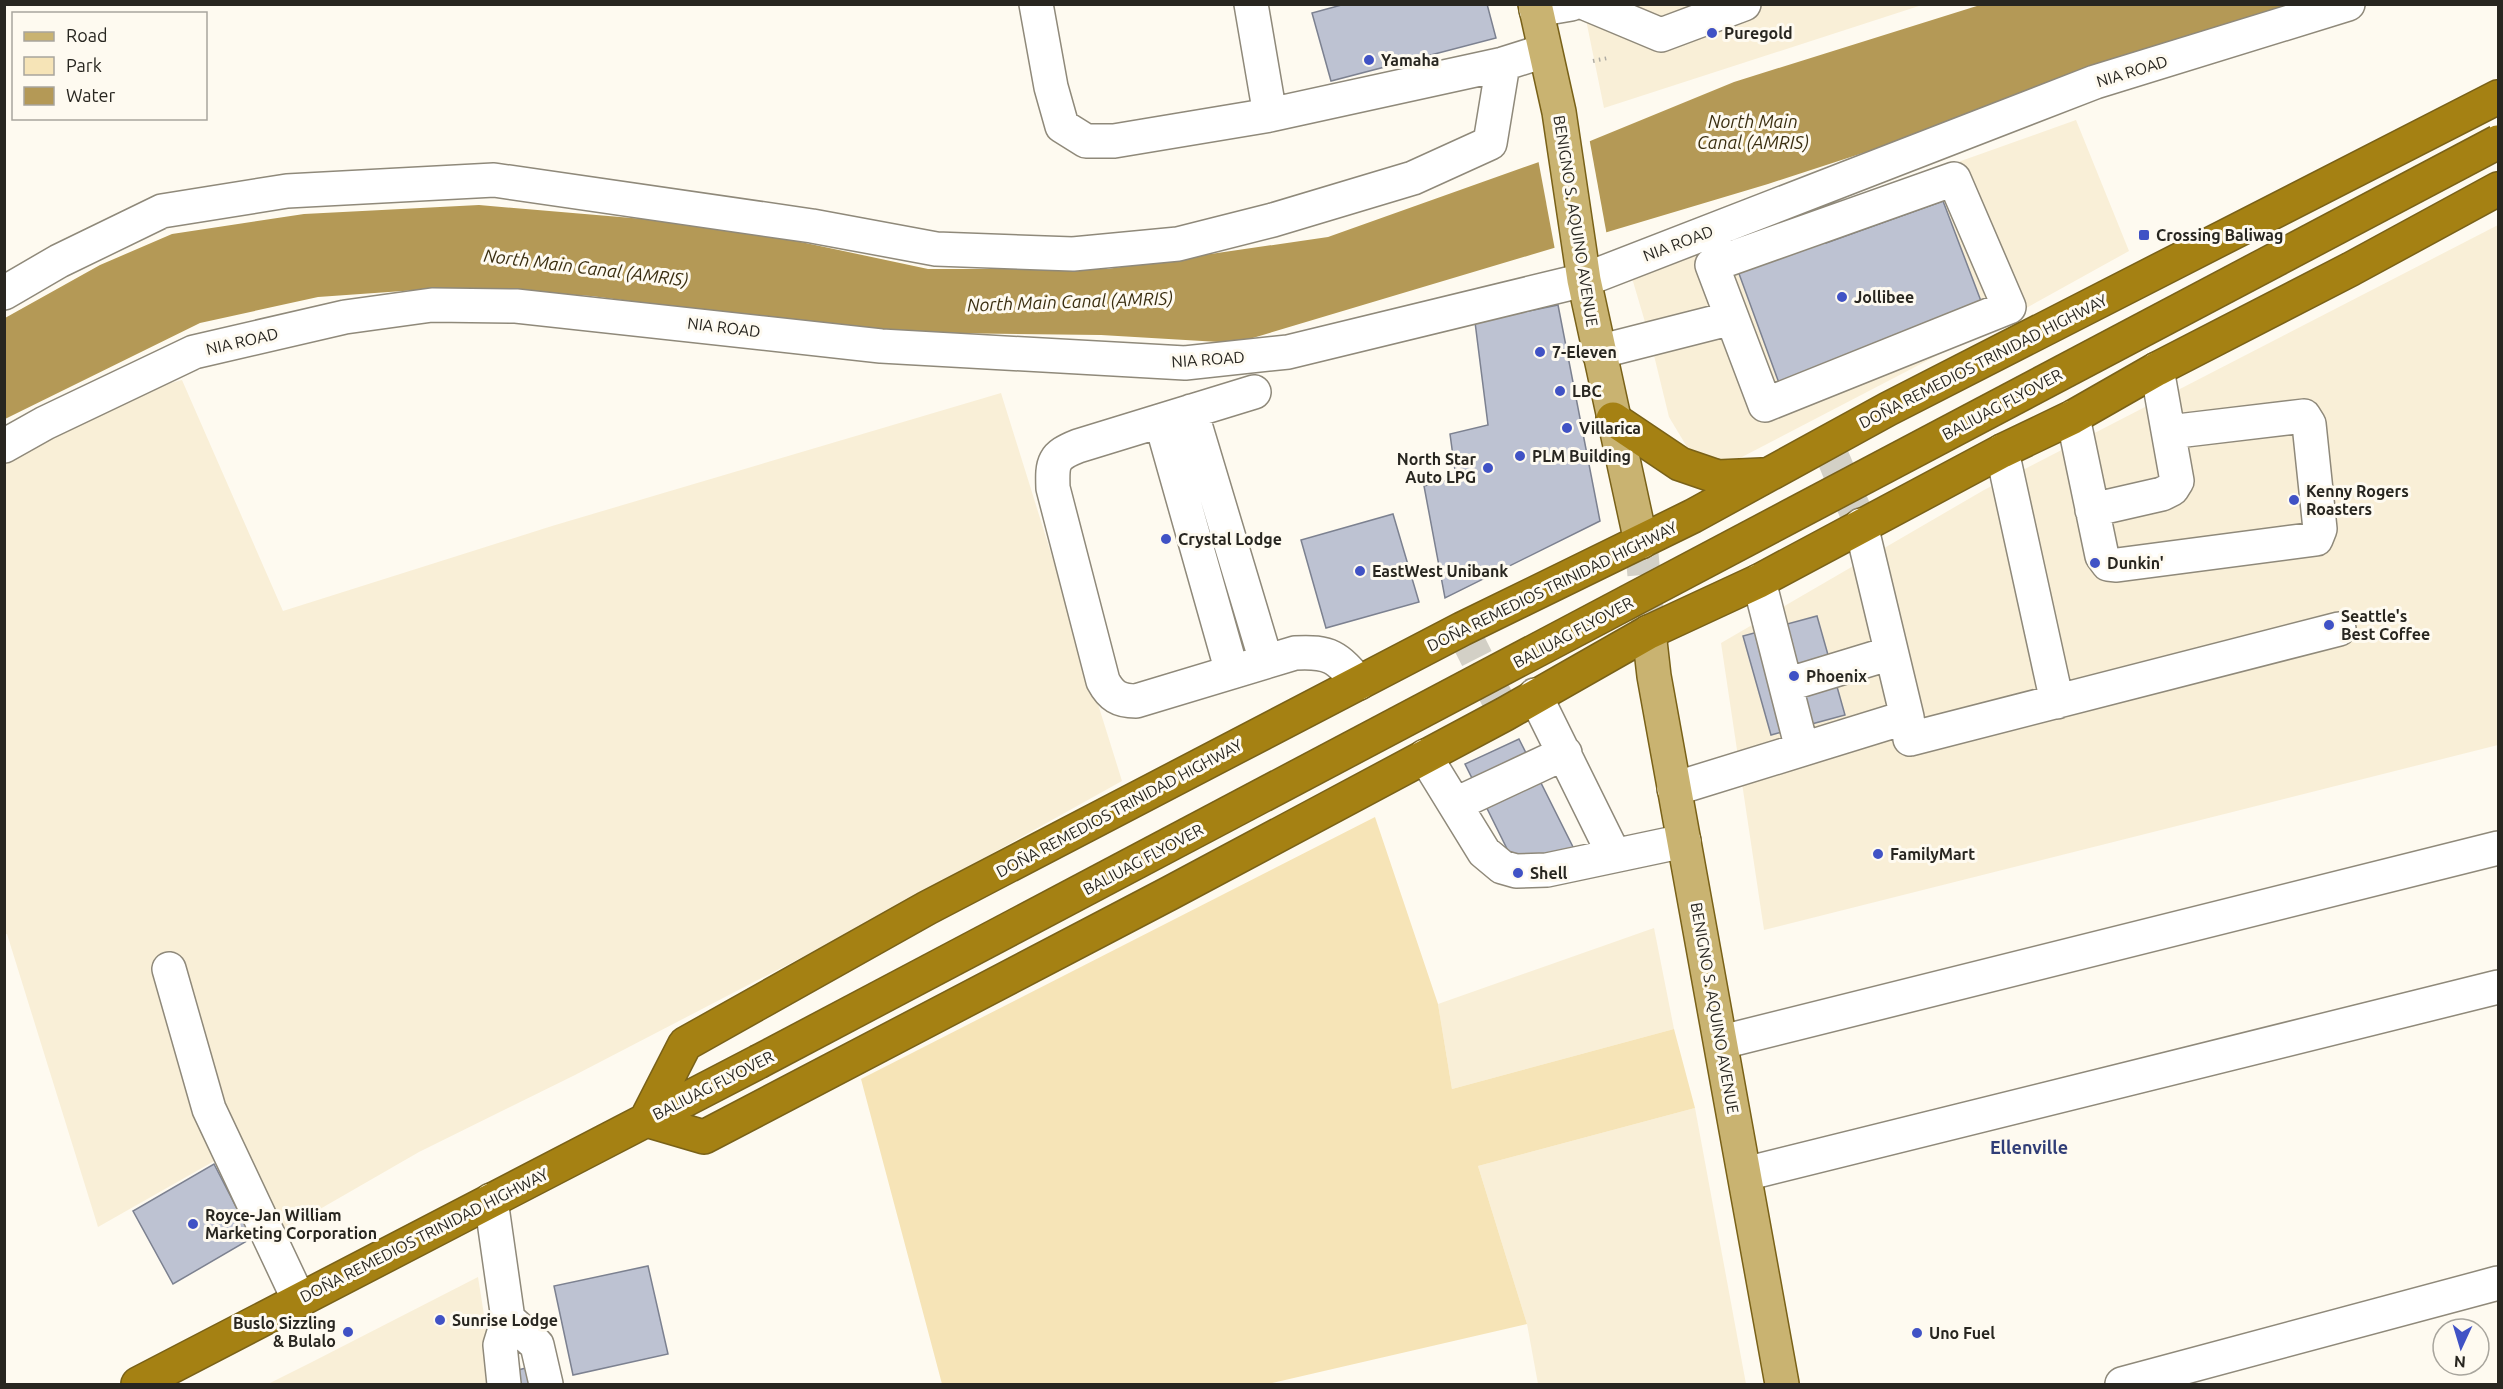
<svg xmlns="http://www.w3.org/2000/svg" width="2503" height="1389" font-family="Ubuntu,sans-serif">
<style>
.built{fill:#f9efd7}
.green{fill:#f6e4b7}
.water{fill:#b49956}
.pier{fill:#fefaf0}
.building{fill:#bdc2d2;stroke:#7c8190;stroke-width:1.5}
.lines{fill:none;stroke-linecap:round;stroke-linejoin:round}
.major-tunnel{stroke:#d3d0c6;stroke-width:33;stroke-dasharray:33 16;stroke-linecap:butt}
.highway-tunnel{stroke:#d3d0c6;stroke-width:33;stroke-dasharray:33 16;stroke-linecap:butt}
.minor-casing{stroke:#8f897a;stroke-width:36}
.major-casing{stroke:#796118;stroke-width:36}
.highway-casing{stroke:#796118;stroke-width:36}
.path{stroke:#afaca3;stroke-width:4;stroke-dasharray:1.5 4.5;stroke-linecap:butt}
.minor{stroke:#fff;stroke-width:33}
.major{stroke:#c9b371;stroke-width:33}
.highway{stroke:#a58113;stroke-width:33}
.highway-bridge-casing{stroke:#796118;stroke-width:36;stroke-linecap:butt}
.highway-bridge{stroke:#a58113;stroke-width:33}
.poi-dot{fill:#4052c5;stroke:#fefaf0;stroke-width:2}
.labels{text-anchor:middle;stroke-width:6;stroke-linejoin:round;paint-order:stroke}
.poi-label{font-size:16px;font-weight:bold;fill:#282620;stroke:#fefaf0;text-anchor:start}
.street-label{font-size:16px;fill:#282620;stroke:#fefaf0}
.water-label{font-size:18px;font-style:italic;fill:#3a2e10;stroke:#fefaf0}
.neighbourhood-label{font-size:18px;font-weight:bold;fill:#303d77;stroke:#fefaf0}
</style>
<rect width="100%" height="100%" fill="#fefaf0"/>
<path class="built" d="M 1583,5 L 1922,5 L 1604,108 Z
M 2076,120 L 2129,251 L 1990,328 L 1717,470 L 1693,457 L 1669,417 L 1650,339 L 1632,278 Z
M 2498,225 L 2498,745 L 1764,930 L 1721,643 L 1984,490 Z
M 182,380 L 283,611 L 552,526 L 1001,393 L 1122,781 L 860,927 L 575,1075 L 419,1152 L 261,1243 L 216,1160 L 98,1227 L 7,934 L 5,934 L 5,464 L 132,393 Z
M 1654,928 L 1674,1029 L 1452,1089 L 1438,1004 Z
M 1695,1108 L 1746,1384 L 1538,1384 L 1527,1324 L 1478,1166 Z
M 478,1277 L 495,1384 L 268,1384 L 312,1362 Z"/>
<path class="green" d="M 1375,817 L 1438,1004 L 1452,1089 L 1674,1029 L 1695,1108 L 1478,1166 L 1527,1324 L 1268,1384 L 942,1384 L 861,1079 Z"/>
<path class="water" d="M 1980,5 L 2317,5 L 1768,184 L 1236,343 L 1101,335 L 868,332 L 591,296 L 502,290 L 417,290 L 318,297 L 200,323 L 5,419 L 5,318 L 100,265 L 172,234 L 304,214 L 479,205 L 726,226 L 928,269 L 1107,269 L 1328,237 L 1539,162 L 1734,82 Z"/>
<path class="pier" d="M 1589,137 L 1607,236 L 1555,250 L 1538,159 Z"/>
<path class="building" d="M 1345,4 L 1487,4 L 1496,38 L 1331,81 L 1312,13 Z
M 1943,201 L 1984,309 L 1779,383 L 1734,260 L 1820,228 L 1826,243 Z
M 1558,305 L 1600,521 L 1445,598 L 1424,486 L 1456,478 L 1450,434 L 1488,425 L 1475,322 Z
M 1393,514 L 1419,602 L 1326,628 L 1301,540 Z
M 1817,616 L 1845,715 L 1771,735 L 1743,636 Z
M 1519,739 L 1575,851 L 1522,879 L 1465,764 Z
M 214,1164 L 252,1238 L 173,1284 L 133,1211 Z
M 648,1266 L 668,1354 L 573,1375 L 554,1286 Z
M 530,1367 L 535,1384 L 513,1384 L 510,1372 Z"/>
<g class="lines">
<path class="major-tunnel" d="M 1641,542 L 1649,632"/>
<path class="highway-tunnel" d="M 1827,443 L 1861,525
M 1462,629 L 1505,714"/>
<g class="minor-casing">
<path id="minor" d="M 1036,4 L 1051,87 L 1062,126 L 1086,141 L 1114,141 L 1270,115 L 1251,4
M 1587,4 L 1661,35 L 1744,4
M 1536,10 L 1571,4
M 1270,115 L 1503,64 L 1544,51
M 1954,179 L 2009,307 L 1765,405 L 1712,265 Z
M 4,293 L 59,261 L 162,211 L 287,191 L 494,180 L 812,226 L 936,249 L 1073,254 L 1178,244 L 1273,220 L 1413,178 L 1490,143 L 1503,64
M 1598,352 L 1732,318
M 1254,392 L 1078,446 C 1053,456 1052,462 1053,488 L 1103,681 C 1111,696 1119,701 1136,701 L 1295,653 C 1330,651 1337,657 1359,683
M 1191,411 L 1266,661
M 2073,417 L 2102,556 L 2108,564 L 2117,565 L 2316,539 L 2320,529 L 2309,424 L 2304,416 L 2169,432
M 1161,421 L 1232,672
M 4,446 L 45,423 L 194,352 L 345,317 L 432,305 L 516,306 L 881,346 L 1185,363 L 1288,352 L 1584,280 L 2095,82 L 2348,4
M 2002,451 L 2057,702
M 2092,510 L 2162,494 L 2172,489 L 2177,481 L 2157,369
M 1759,581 L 1802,749
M 1786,685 L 1891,653
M 1535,695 L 1614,855
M 1907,717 L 1910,739 L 2339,629
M 1425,756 L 1484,852 L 1502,867 L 1516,871 L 1547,870 L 1684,841
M 1674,789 L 1907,717 L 1861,525
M 1456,804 L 1565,753
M 169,969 L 209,1109 L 299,1300
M 1722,1042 L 2498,848
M 1745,1174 L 2498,987
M 491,1200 L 508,1319 L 500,1345 L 504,1384
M 508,1319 L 537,1345 L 546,1384
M 2122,1384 L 2498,1283"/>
</g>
<g class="major-casing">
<path id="major" d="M 1535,4 L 1559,112 L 1584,280 L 1641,542
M 1649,632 L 1654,676 L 1782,1384"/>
</g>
<g class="highway-casing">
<path id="highway" d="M 1613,419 L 1680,464 L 1718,477 L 1762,475
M 646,1120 L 685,1044 L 927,908 L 1462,629 L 1693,516 L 1888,409 L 2498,97
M 646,1120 L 704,1137 L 1170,893 L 1505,714 L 1649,632 L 1759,581 L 2002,451 L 2073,417 L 2157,369 L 2351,269 L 2498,189
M 138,1384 L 758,1062"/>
</g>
<path class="path" d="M 1593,61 L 1608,58"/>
<use href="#minor" class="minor"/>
<use href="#major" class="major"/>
<use href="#highway" class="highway"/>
<g class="highway-bridge-casing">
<path id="highway-bridge" d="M 758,1062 L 2498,142"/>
</g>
<use href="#highway-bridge" class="highway-bridge"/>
</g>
<g class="poi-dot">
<circle cx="1712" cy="33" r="6"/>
<circle cx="1369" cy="60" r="6"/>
<rect x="2138" y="229" width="12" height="12" rx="3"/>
<circle cx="1842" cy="297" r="6"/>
<circle cx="1540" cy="352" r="6"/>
<circle cx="1560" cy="391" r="6"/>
<circle cx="1567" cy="428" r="6"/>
<circle cx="1520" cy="456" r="6"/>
<circle cx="1488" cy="468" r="6"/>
<circle cx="2294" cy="500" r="6"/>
<circle cx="1166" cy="539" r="6"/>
<circle cx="2095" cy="563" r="6"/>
<circle cx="1360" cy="571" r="6"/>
<circle cx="2329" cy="625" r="6"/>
<circle cx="1794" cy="676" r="6"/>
<circle cx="1878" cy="854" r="6"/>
<circle cx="1518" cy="873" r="6"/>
<circle cx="193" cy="1224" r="6"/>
<circle cx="440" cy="1320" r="6"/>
<circle cx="348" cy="1332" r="6"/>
<circle cx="1917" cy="1333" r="6"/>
</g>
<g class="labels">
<g class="poi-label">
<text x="1724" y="39">Puregold</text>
<text x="1381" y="66">Yamaha</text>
<text x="2156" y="241">Crossing Baliwag</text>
<text x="1854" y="303">Jollibee</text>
<text x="1552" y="358">7-Eleven</text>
<text x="1572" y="397">LBC</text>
<text x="1579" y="434">Villarica</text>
<text x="1532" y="462">PLM Building</text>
<text x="1476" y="465" text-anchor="end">North Star<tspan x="1476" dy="18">Auto LPG</tspan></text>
<text x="2306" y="497">Kenny Rogers<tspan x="2306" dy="18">Roasters</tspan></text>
<text x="1178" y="545">Crystal Lodge</text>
<text x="2107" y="569">Dunkin'</text>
<text x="1372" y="577">EastWest Unibank</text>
<text x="2341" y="622">Seattle's<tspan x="2341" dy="18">Best Coffee</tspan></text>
<text x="1806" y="682">Phoenix</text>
<text x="1890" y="860">FamilyMart</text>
<text x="1530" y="879">Shell</text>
<text x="205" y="1221">Royce-Jan William<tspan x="205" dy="18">Marketing Corporation</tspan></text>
<text x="452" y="1326">Sunrise Lodge</text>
<text x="336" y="1329" text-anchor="end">Buslo Sizzling<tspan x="336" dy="18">&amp; Bulalo</tspan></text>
<text x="1929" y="1339">Uno Fuel</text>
</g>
<g class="street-label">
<text transform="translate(2132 71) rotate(-17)" y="6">NIA ROAD</text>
<text transform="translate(1576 221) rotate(81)" y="6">BENIGNO S. AQUINO AVENUE</text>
<text transform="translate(1678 243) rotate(-21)" y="6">NIA ROAD</text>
<text transform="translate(724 327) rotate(7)" y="6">NIA ROAD</text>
<text transform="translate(242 341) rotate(-13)" y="6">NIA ROAD</text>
<text transform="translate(1208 359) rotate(-4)" y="6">NIA ROAD</text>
<text transform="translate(1983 361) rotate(-27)" y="6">DOÑA REMEDIOS TRINIDAD HIGHWAY</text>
<text transform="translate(2002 404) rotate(-28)" y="6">BALIUAG FLYOVER</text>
<text transform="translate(1552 586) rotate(-26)" y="6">DOÑA REMEDIOS TRINIDAD HIGHWAY</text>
<text transform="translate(1573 632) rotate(-28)" y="6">BALIUAG FLYOVER</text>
<text transform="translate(1119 808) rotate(-28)" y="6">DOÑA REMEDIOS TRINIDAD HIGHWAY</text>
<text transform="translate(1143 859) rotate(-28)" y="6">BALIUAG FLYOVER</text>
<text transform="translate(1715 1008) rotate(80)" y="6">BENIGNO S. AQUINO AVENUE</text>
<text transform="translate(713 1085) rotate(-27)" y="6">BALIUAG FLYOVER</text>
<text transform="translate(424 1235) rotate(-27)" y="6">DOÑA REMEDIOS TRINIDAD HIGHWAY</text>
</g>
<g class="water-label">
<text x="1753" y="128">North Main<tspan x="1753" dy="21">Canal (AMRIS)</tspan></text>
<text transform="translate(586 268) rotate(7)" y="6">North Main Canal (AMRIS)</text>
<text transform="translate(1070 302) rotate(-2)" y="6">North Main Canal (AMRIS)</text>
</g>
<g class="neighbourhood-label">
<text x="2029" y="1154">Ellenville</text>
</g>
</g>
<rect width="2503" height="1389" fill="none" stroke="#282620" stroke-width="12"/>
<rect x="12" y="12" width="195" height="108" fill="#fefaf0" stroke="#a8a59d" stroke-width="1.5"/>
<rect x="24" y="32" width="30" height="9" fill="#c9b371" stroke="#a8a59d" stroke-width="1.5"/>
<text x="66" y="42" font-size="18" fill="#282620">Road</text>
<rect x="24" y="57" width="30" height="18" fill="#f6e4b7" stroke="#a8a59d" stroke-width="1.5"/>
<text x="66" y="72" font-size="18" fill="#282620">Park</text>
<rect x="24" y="87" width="30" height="18" fill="#b49956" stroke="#a8a59d" stroke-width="1.5"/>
<text x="66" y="102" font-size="18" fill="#282620">Water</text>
<g transform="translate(2461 1347) rotate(184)"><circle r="28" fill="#fefaf0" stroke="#a8a59d" stroke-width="1.5"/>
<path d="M0-4.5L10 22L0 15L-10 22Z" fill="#4052c5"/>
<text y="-9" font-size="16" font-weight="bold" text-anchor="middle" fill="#282620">N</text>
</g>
</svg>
